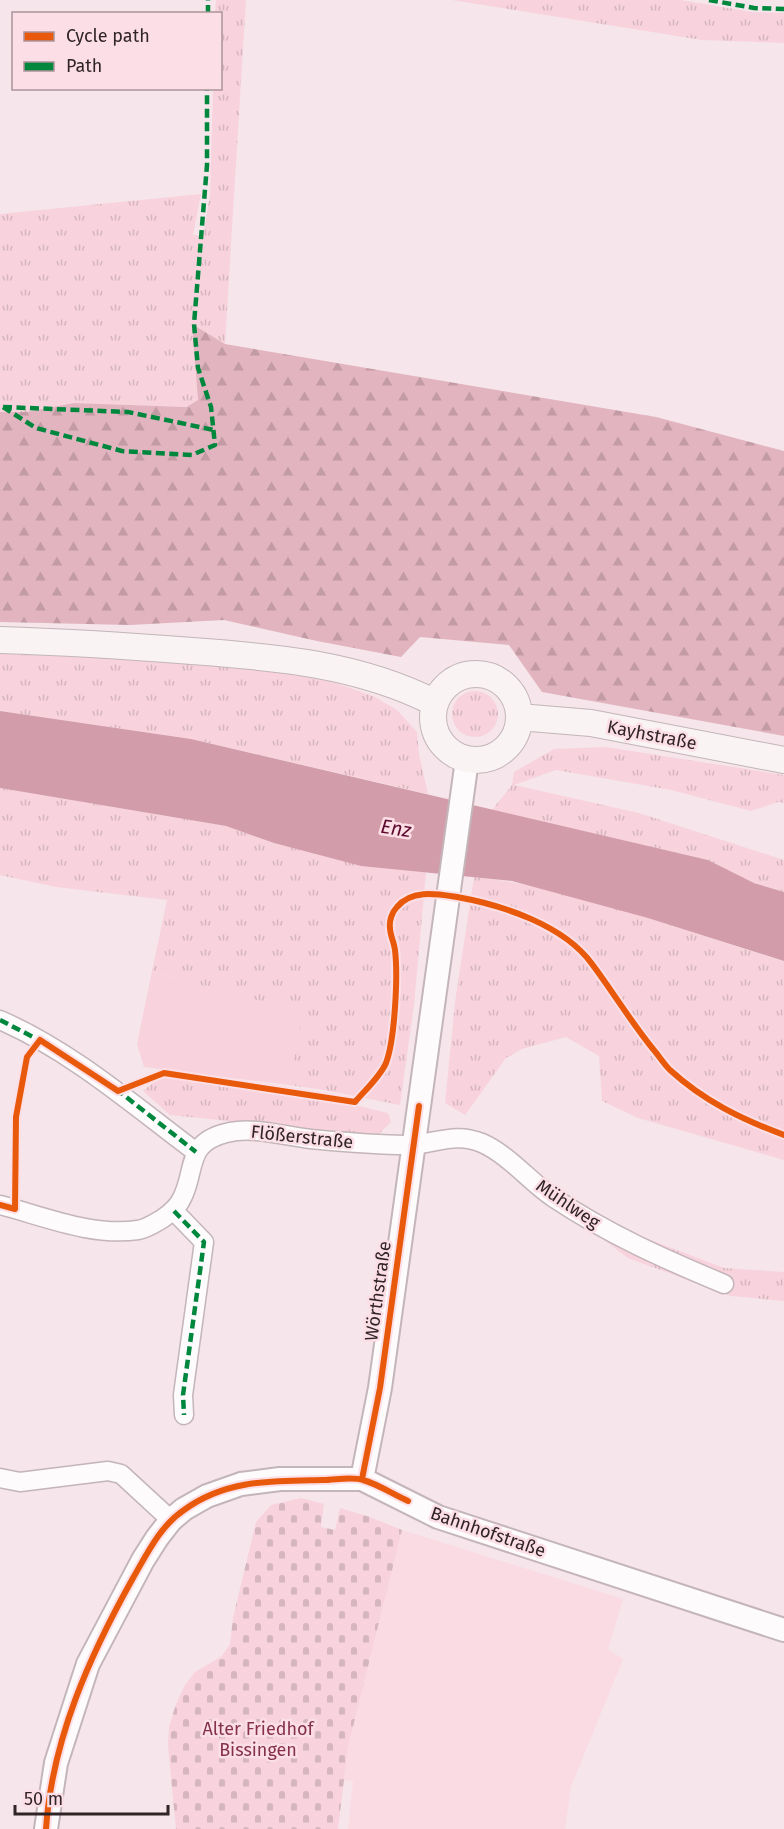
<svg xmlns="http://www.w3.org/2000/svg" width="784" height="1829" font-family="'Fira Sans',sans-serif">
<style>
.built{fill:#fadbe3}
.grass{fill:url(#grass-tufts)}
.forest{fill:url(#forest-firs)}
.cemetery{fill:url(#cemetery-stones)}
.garden{fill:#f8d3dd}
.water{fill:#d29cab}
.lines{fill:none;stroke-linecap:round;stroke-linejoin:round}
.minor-casing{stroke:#c3b5b9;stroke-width:21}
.tertiary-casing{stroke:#c3b5b9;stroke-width:26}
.secondary-casing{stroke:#c3b5b9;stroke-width:28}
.minor{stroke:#fefbfc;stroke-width:18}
.tertiary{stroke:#fefbfc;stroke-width:22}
.secondary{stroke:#f9f3f4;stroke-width:26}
.quiet{stroke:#00873e;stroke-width:4.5;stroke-dasharray:9 4.5;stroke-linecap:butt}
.cycleway-casing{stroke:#fcdfe6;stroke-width:10}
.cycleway{stroke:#e8590c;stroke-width:6}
.labels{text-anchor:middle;stroke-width:5;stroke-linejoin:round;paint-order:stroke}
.street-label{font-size:18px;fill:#312427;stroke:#fcdfe6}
.park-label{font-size:18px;fill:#85314e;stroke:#fcdfe6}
.water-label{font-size:20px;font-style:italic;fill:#5e092e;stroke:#fcdfe6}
</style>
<defs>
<pattern id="grass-tufts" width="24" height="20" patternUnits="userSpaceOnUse" patternTransform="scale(1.5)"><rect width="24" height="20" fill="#f8d3dd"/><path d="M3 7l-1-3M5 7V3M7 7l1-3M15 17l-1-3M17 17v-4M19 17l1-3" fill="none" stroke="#d5b5be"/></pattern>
<pattern id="forest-firs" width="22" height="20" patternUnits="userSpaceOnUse" patternTransform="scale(1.5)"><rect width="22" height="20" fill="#e2b4c0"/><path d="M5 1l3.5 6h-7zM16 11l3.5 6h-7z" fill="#c29ba5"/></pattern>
<pattern id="cemetery-stones" width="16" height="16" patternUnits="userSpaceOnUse" patternTransform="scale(1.5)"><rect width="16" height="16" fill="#f8d3dd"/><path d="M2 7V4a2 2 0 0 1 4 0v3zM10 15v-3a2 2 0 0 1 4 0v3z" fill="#d5b5be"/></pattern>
</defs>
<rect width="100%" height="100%" fill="#f6e5ea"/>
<path class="built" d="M 402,1530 L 623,1599 L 608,1649 L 623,1659 L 571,1787 L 565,1829 L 348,1829 L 353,1781 L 344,1780 L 348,1747 Z"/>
<path class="grass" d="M 216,0 L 246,0 L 225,344 L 193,325 L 198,400 L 185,407 L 74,403 L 26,412 L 0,412 L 0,214 L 201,194 L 193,235 L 203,236 L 210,195 L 213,89 L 220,88 L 220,14 L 215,13 Z
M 452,0 L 681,0 L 752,12 L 784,13 L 784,43 L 702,40 Z
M 0,647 L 251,667 L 330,681 L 373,696 L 397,710 L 417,732 L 419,754 L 428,794 L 191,739 L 0,711 Z
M452 714a23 23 0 1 1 46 0a23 23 0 1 1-46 0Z
M 606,747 L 784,775 L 784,803 L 778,802 L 751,811 L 671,790 L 556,770 L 514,785 L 639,813 L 784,860 L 784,892 L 754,883 L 708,860 L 492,810 L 512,785 L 514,772 L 554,749 Z
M 0,788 L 226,826 L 274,843 L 361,865 L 426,872 L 414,1005 L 400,1105 L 324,1090 L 289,1085 L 302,1012 L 191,983 L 152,971 L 167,900 L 56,887 L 0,875 Z
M 474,877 C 579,887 683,932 784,961 L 784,1160 L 638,1118 L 602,1101 L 599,1056 L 566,1037 L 522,1049 L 506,1058 L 465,1115 L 445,1103 L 455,1002 Z
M 160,1077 L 325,1098 L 388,1113 L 391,1122 L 377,1136 L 170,1115 L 143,1091 Z
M 601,1221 L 724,1268 L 784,1272 L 784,1301 L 731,1296 L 628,1258 L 595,1233 Z"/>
<path class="forest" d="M 192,324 L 225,344 L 656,417 L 784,451 L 784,736 L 542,692 L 509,645 L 420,637 L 401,657 L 317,641 L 224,620 L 130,625 L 0,622 L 0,412 L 26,412 L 74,403 L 186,407 L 198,400 Z"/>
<path class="cemetery" d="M 301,1498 L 324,1504 L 321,1527 L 335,1530 L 340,1508 L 370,1517 L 402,1530 L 348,1747 L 338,1829 L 176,1829 L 168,1746 L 169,1727 L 176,1704 L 185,1685 L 195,1672 L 222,1656 L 230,1644 L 233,1618 L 256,1522 L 271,1505 Z"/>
<path class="garden" d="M 152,971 L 191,983 L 303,1012 L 289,1085 L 144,1067 L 137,1044 Z"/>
<path class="water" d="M 0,711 L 191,739 L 708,860 L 754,883 L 784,892 L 784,961 L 648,918 L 512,881 L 361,866 L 274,843 L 226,826 L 0,788 Z"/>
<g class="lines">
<g class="minor-casing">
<path id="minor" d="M 0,1020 C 73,1052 133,1105 196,1152
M 0,1205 C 43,1216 92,1237 138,1230 C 146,1229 155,1223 162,1219 C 171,1213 179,1206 183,1196 C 196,1168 186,1143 226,1133 C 253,1126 284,1136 311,1139 C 343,1142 375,1145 406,1145 C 434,1145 454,1131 482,1143 C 509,1155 530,1182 554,1198 C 608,1234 664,1259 724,1284
M 174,1211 L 204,1242 L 183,1395 L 184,1415
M 0,1478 L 20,1482 L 108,1471 L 121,1474 L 171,1520"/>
</g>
<g class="tertiary-casing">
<path id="tertiary" d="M 362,1479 L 380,1388 L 467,760
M 46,1829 L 56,1763 L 88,1664 L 143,1560 L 157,1538 L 171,1520 L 184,1509 L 207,1496 L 241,1484 L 280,1479 L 362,1479 L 438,1517 L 784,1630"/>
</g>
<g class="secondary-casing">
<path id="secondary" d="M 0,640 C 64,642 128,646 192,651 C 275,657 359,664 435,703
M433 717a43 43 0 1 1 86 0a43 43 0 1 1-86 0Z
M 519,717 L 591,723 L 784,760"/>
</g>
<use href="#minor" class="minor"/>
<use href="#tertiary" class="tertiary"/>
<use href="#secondary" class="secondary"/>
<path class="quiet" d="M 709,0 L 754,8 L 784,9
M 208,14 L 208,0
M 3,407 L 36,428 L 122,451 L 192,455 L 215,445 L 211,407 L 198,368 L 194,324 L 207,165 L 207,88
M 3,407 L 128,412 L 214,430
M 0,1020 L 43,1042
M 116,1089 L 196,1152
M 174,1211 L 204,1242 L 183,1395 L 184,1415"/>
<g class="cycleway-casing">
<path id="cycleway" d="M 0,1205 L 15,1209 L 16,1117 L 27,1057 L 40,1040 L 118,1091 L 164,1073 L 355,1102 C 365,1090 380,1077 386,1063 C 395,1039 398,976 395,950 C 394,942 390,935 390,928 C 389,921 392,912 397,907 C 412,889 437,894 457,897 C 502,905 564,925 592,964 C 613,992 631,1022 653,1049 C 659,1056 664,1064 670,1070 C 704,1101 741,1119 784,1135
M 362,1479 L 380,1388 L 419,1106
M 46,1829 C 52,1739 90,1655 133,1578 C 147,1554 160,1526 184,1510 C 226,1479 273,1481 323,1480 C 335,1480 352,1476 363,1480 C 378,1484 394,1495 408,1501"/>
</g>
<use href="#cycleway" class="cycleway"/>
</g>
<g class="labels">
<g class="street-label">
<text transform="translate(652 735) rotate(11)" y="6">Kayhstraße</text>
<text transform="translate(302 1137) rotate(6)" y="6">Flößerstraße</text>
<text transform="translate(568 1204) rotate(34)" y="6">Mühlweg</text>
<text transform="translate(378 1291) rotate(-82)" y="6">Wörthstraße</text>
<text transform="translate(488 1532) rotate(19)" y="6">Bahnhofstraße</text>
</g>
<g class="park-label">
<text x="258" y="1735">Alter Friedhof<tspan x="258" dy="21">Bissingen</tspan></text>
</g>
<g class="water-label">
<text transform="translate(396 828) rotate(9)" y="7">Enz</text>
</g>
</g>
<rect x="12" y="12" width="210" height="78" fill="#fcdfe6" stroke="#ab949a" stroke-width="1.5"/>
<rect x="24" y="32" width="30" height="9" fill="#e8590c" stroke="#ab949a" stroke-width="1.5"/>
<text x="66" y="42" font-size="18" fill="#312427">Cycle path</text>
<rect x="24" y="62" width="30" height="9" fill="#00873e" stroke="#ab949a" stroke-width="1.5"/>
<text x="66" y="72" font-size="18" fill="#312427">Path</text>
<path d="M15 1805v9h153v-9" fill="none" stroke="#312427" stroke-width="3"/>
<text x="24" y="1805" font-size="18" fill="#312427" stroke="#fcdfe6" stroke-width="4.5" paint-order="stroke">50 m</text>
</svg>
